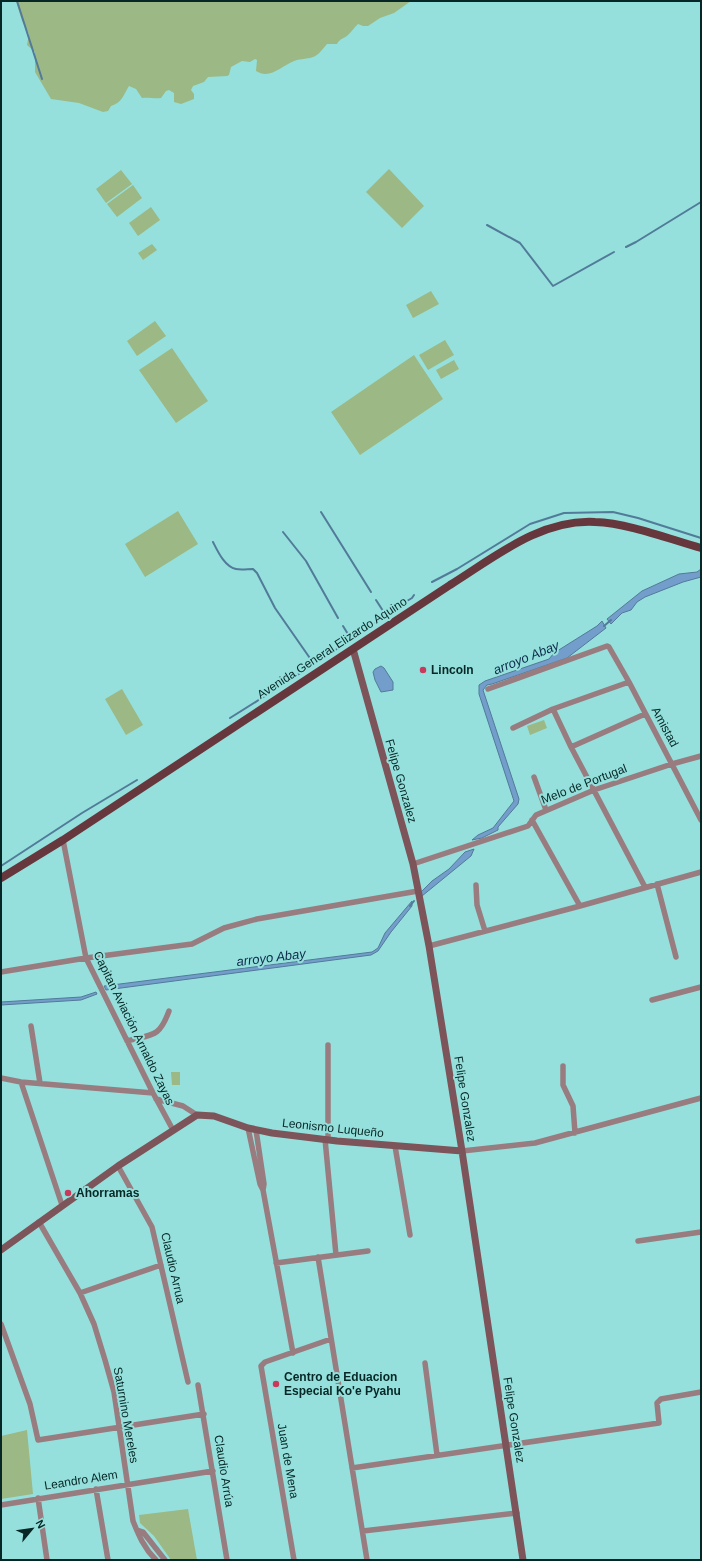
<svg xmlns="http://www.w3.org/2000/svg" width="702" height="1561" font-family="Arial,sans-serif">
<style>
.green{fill:#9cb884}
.water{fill:#739ecb;stroke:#527a99}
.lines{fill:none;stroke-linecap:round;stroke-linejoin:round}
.stream{stroke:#527a99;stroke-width:2}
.street{stroke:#997c7f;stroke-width:5.5}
.secondary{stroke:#7d5459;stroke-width:7}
.primary{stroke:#67373e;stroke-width:8}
.poi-dot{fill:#c9395c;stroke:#95e0dc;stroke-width:1.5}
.labels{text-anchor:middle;stroke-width:4;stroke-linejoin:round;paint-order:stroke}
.street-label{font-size:12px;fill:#062725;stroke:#95e0dc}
.poi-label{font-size:12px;font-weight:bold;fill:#062725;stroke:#95e0dc;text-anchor:start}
.water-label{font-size:13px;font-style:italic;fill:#0c2b4a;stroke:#95e0dc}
</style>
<rect width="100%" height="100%" fill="#95e0dc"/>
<path class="green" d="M 16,1 L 411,1 L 394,13 L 380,18 L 368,26 L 363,26 L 358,24 C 354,28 352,31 348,35 C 344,39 340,38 337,44 L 327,44 C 322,50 317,57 310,58 C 305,59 299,59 294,61 C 281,66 270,80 256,71 L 257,60 L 255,59 L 250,62 L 242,61 L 231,67 L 229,75 L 227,76 L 208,77 L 204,82 L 193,86 L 191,90 L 194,94 L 194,99 L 181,104 L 174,102 L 174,93 L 169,90 L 166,91 L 161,98 C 154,99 149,97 142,98 L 136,89 L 129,86 C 124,94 122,103 111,106 L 108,111 L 103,112 L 79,103 L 51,99 L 35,72 L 35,52 L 27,45 L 29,34 L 22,21 Z
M 389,169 L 424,206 L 402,228 L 366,192 Z
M 121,170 L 132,184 L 106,203 L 96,189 Z
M 133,185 L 142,198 L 117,217 L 107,204 Z
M 151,207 L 160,220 L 138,236 L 129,223 Z
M 152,244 L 157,250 L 143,260 L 138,253 Z
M 431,291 L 439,304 L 413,318 L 406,305 Z
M 155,321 L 166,336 L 137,356 L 127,341 Z
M 445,340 L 454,355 L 428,370 L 419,355 Z
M 172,348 L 208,401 L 176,423 L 139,370 Z
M 414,355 L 443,399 L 360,455 L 331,412 Z
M 454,360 L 459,369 L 441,379 L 436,370 Z
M 178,511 L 198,544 L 145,577 L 125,544 Z
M 122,689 L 143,725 L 126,735 L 105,699 Z
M 544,720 L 547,728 L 530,735 L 527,726 Z
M 171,1072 L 180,1072 L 180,1085 L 172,1085 Z
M 27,1430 L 33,1494 L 1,1499 L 1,1436 Z
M 188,1509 L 197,1560 L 171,1560 L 154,1536 L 140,1523 L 139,1515 Z"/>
<path class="water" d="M 701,569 L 701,577 L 683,582 L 645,597 L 637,602 L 631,610 L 622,613 L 611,624 L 607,619 L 642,591 L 679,574 L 697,572 Z
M 602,621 L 606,628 L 567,658 L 492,684 L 487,685 L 483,690 L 519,799 L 518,804 L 498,827 L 498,830 L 482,838 L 472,840 L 478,835 L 493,828 L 514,801 L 479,694 L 479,685 L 485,681 L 549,659 L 554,653 L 597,626 Z
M 381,666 L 384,668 L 393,682 L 393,690 L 381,692 L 375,680 L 373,672 L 375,669 Z
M 474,849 L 471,856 L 422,896 L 421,892 L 432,881 L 449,869 L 465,852 Z
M 412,901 L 412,906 L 391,932 L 378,951 L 371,955 L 106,990 L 104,986 L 372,952 L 378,948 L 385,933 Z
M 96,992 L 97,994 L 81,1000 L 1,1005 L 1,1002 L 81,997 Z"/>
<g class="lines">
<path class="stream" d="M 17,1 L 42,79
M 487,225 L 520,243 L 553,286 L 614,252
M 626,247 L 636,242 L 701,202
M 321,512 L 371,592
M 283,532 L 306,561 L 338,618
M 213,542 C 218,552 225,567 236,569 C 241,570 248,569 253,569 L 257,573 L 275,608 L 314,664
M 432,582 L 457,569 L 530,524 L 564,513 L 613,512 L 638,518 L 701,538
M 376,600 L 385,614
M 343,626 L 351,639
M 604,626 L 611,620
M 230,718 C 269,694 308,668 346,643 C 368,628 388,612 412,598 L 414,595
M 1,866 L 82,813 L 137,780
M 410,906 L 414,901"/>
<path class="street" d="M 488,689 L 607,646 L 609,647 L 629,682 L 701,820
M 553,709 L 571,747 L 645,887
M 513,728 L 553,709 L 629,682
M 571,747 L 645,714
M 534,777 L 546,810
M 532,820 L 580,906
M 63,840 L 86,958 L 153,1093 L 173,1130
M 413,864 L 528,826 L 536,815 L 594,790 L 672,764 L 701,756
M 657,884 L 676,957
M 476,885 L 477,905 L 485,931
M 429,946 L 580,906 L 701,872
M 1,972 L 86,958 L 192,944 L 224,928 L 257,919 L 418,891
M 652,1000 L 701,987
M 31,1026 L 40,1083
M 127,1041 C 153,1034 159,1038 169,1011
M 563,1066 L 563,1085 L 573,1106 L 575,1133
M 1,1078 L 21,1082 L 153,1093
M 21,1082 L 62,1205
M 156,1099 L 183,1106 L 197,1115
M 248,1128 L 260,1184 L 263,1190 L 293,1353
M 256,1130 L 264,1184 L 263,1190
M 325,1139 L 336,1255
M 328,1140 L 328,1045
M 395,1146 L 410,1235
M 462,1151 L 535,1143 L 701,1098
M 118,1166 L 152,1227 L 188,1382
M 39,1222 L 80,1293 L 94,1324 L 105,1360 L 114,1392 L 133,1521 C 139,1536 144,1548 156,1560
M 638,1241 L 701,1232
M 318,1257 L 367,1560
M 276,1263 L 368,1251
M 80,1293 L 161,1265
M 1,1324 L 30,1404 L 38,1440 L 204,1414
M 425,1363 L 437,1455
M 198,1385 L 227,1560
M 352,1468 L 659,1423 L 657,1403 L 661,1399 L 701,1392
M 96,1489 L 108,1560
M 38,1498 L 47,1560
M 1,1505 L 213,1471
M 137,1530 L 143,1532 L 165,1560
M 363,1531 L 517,1513
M 294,1560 L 261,1366 L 265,1362 L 331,1339"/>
<path class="secondary" d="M 353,649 L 413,864 L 429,946 L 462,1151 L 523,1560
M 1,1250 L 118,1166 L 197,1115 L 214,1116 L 248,1128 L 272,1133 L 337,1141 L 462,1151"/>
<path class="primary" d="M 1,878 L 63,840 L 450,585 C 495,557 540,519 595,522 C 628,523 669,539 701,548"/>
</g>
<g class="poi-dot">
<circle cx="423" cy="670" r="4"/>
<circle cx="68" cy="1193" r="4"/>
<circle cx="276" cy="1384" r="4"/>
</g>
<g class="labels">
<g class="street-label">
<text transform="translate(332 648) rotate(-33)" y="4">Avenida General Elizardo Aquino</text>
<text transform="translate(665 727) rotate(62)" y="4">Amistad</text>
<text transform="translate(401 781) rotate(74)" y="4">Felipe Gonzalez</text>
<text transform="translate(584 784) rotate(-21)" y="4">Melo de Portugal</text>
<text transform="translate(134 1028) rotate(64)" y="4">Capitan Aviación Arnaldo Zayas</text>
<text transform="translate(465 1099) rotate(81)" y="4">Felipe Gonzalez</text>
<text transform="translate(333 1128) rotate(6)" y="4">Leonismo Luqueño</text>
<text transform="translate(173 1268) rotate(77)" y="4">Claudio Arrua</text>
<text transform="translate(126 1415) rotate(80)" y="4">Saturnino Mereles</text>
<text transform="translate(514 1420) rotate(81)" y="4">Felipe Gonzalez</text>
<text transform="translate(288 1461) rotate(80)" y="4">Juan de Mena</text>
<text transform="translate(224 1471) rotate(81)" y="4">Claudio Arrúa</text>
<text transform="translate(81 1480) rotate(-9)" y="4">Leandro Alem</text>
</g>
<g class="poi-label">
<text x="431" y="674">Lincoln</text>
<text x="76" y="1197">Ahorramas</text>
<text x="284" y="1381">Centro de Eduacion<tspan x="284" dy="14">Especial Ko'e Pyahu</tspan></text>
</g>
<g class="water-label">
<text transform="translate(526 657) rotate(-22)" y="5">arroyo Abay</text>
<text transform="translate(271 957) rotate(-7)" y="5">arroyo Abay</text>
</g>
</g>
<rect width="702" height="1561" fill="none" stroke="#062725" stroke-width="4"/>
<g transform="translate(32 1529) rotate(61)" stroke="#95e0dc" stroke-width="3" paint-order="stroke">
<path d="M0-3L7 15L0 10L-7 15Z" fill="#062725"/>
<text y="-6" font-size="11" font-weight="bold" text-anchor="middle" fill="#062725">N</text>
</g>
</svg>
